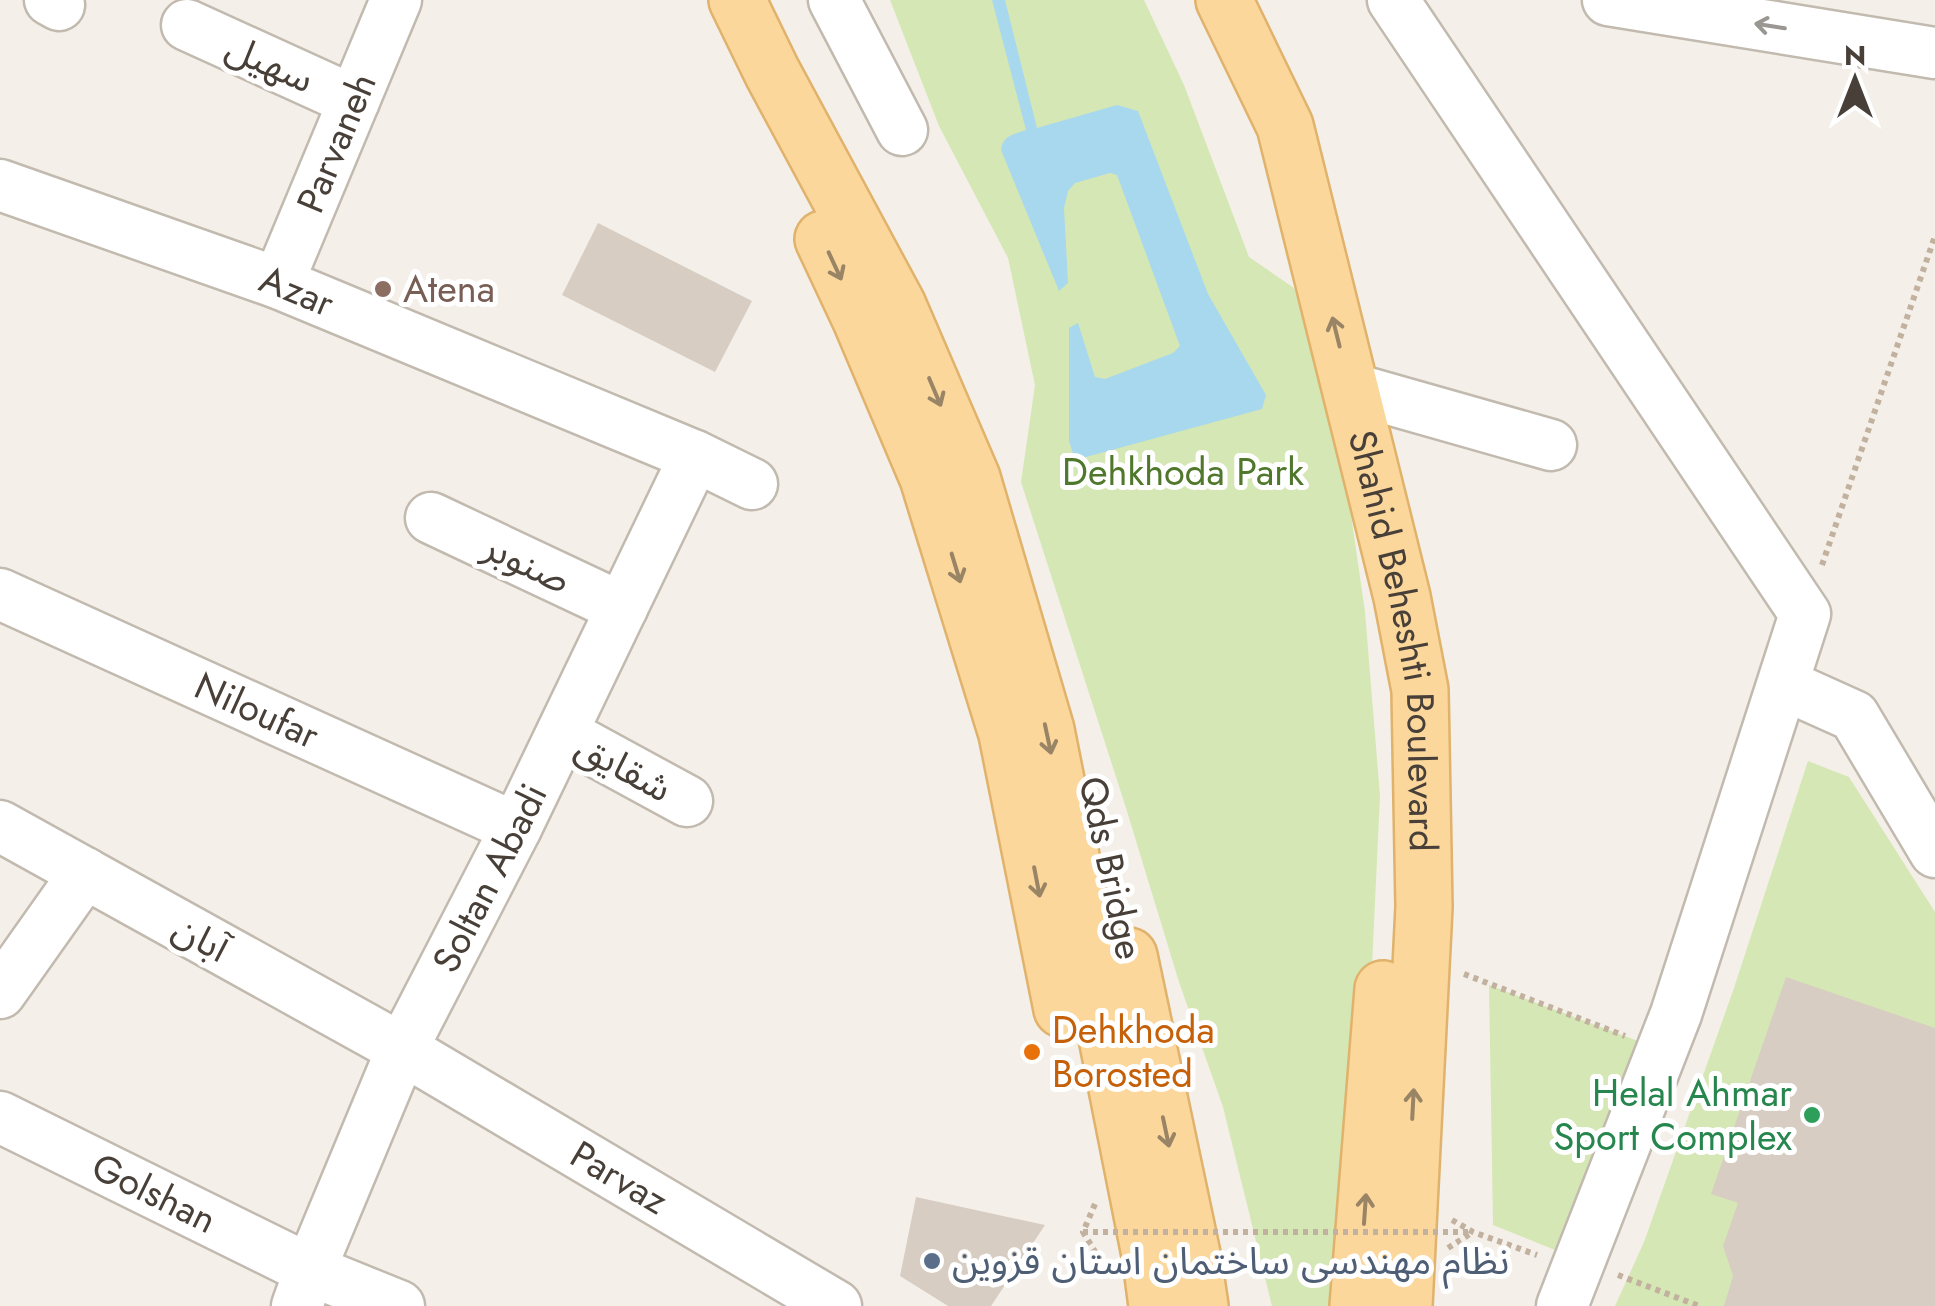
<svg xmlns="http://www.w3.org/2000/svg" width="1935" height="1306" font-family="Jost,'Noto Sans Arabic',sans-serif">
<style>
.green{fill:#d5e7b4}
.water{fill:#a8d8ee}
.building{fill:#d8cdc2}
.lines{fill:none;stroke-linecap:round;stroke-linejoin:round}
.minor-casing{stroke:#c2baaf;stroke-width:55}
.major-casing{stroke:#e0b26b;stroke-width:60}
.path{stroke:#c1b19e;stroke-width:6;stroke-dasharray:5 5;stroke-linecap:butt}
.minor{stroke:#fff;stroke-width:50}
.major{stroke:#fbd79c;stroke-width:55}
.path-bridge{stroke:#c1b19e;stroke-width:6;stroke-dasharray:5 5;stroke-linecap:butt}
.oneway{stroke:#9a9692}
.oneway2{stroke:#998465}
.education-dot{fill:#8d6e63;stroke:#fff;stroke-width:4}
.food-dot{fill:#e8710a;stroke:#fff;stroke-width:4}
.leisure-dot{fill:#2e9e5b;stroke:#fff;stroke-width:4}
.service-dot{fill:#5c6f8a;stroke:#fff;stroke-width:4}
.labels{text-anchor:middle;stroke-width:10;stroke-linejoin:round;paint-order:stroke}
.street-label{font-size:38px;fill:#484038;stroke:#fff}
.education-label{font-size:38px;fill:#785e54;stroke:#fff;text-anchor:start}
.park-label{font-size:38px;fill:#50782c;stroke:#fff}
.food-label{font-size:38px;fill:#c56008;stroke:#fff;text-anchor:start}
.leisure-label{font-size:38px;fill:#27864d;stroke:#fff;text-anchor:end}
.service-label{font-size:38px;fill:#4e5e75;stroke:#fff;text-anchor:start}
</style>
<rect width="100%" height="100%" fill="#f4f0e9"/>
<path class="green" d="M 890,0 L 1144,0 L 1184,85 L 1249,257 L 1294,288 L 1342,452 L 1365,612 L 1380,796 L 1368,1051 L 1350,1306 L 1272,1306 L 1223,1107 L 1179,982 L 1126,808 L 1021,482 L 1035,385 L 1008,258 L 939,126 Z
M 1808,761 L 1849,777 L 1935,912 L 1935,1306 L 1615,1306 L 1644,1242 L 1734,988 Z
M 1489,985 L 1662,1050 L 1580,1260 L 1493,1225 Z"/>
<path class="water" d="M 992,0 L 1005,0 L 1037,128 L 1117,105 L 1138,111 L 1208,294 L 1266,395 L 1262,409 L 1075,460 L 1069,441 L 1069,328 L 1078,323 L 1095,377 L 1105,379 L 1173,353 L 1180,346 L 1117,175 L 1110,173 L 1075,183 L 1068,191 L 1064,208 L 1068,283 L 1059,291 L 1001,150 C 1003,135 1013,135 1026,130 Z"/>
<path class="building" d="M 598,223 L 752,301 L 715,372 L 562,295 Z
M 1786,977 L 1935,1028 L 1935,1306 L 1724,1306 L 1733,1276 L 1723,1246 L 1738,1203 L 1711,1194 Z
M 916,1197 L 1045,1225 L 991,1306 L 948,1306 L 900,1276 Z"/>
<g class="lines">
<g class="minor-casing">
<g id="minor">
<path d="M 50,0 L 59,5"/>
<path d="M 834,0 L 902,130"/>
<path d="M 1393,0 L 1805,614 L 1676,1014 L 1562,1306"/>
<path d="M 1608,0 L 1935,53"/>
<path d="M 187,25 L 354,101"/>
<path id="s1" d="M 0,185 L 278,283 L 695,456 L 752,484"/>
<path id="s2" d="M 278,283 L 396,0"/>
<path d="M 1350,388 L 1551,445"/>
<path d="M 431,518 L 622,608"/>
<path id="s3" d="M 0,594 L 516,828"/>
<path d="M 1783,684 L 1854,716 L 1935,852"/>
<path d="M 562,733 L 687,801"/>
<path id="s4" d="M 0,826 L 402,1049 L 836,1306"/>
<path d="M 0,993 L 85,873"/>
<path id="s5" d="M 0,1117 L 310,1270 L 399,1306"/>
<path id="s6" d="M 297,1306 L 310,1270 L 402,1049 L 516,828 L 695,456"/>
</g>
</g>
<g class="major-casing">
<g id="major">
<path d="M 737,0 L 772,72 L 898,306 L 972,478 L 1046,730 L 1151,1260 L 1157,1306"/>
<path id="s7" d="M 1224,0 L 1285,126 L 1402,597 L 1420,690 L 1424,907 L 1404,1306"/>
<path d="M 823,239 L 861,320 L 928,478 L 1007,734 L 1062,1009"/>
<path d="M 1129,956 L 1193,1259 L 1200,1306"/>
<path d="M 1358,1306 L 1383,989"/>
</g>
</g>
<path class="path" d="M 1822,565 L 1935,236
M 1464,974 L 1625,1036
M 1095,1204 L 1083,1232 L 1108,1273
M 1452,1220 L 1473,1232 L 1537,1255
M 1448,1248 L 1473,1232
M 1618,1275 L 1699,1306"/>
<use href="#minor" class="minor"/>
<use href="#major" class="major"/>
<path class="path-bridge" d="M 1083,1232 L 1473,1232"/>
</g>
<defs><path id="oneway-shaft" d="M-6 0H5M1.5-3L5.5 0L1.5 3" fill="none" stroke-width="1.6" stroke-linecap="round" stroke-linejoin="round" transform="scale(2.5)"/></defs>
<use class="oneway" href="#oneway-shaft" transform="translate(1770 26) rotate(-171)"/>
<g class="oneway2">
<use href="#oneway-shaft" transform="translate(835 266) rotate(65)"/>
<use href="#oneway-shaft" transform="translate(1336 332) rotate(-104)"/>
<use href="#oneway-shaft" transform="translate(935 392) rotate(67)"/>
<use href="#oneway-shaft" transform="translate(956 568) rotate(73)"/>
<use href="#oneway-shaft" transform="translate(1048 739) rotate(78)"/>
<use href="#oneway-shaft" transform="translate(1037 882) rotate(79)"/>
<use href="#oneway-shaft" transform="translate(1413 1104) rotate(-87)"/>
<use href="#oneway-shaft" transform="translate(1166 1132) rotate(78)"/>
<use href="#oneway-shaft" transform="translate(1365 1209) rotate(-86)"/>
</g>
<circle class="education-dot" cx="383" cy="289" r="10"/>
<circle class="food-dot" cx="1032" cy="1052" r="10"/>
<circle class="leisure-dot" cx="1812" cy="1115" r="10"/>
<circle class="service-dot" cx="932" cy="1261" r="10"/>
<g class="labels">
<g class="street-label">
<text transform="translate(270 63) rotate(24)" y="13">سهیل</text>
<text dy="13" stroke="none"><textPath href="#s2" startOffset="152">Parvaneh</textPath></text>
<text dy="13" stroke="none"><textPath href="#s1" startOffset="315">Azar</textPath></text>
<text transform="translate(527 563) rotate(25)" y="13">صنوبر</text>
<text dy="13" stroke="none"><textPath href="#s7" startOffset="668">Shahid Beheshti Boulevard</textPath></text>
<text dy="13" stroke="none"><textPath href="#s3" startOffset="282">Niloufar</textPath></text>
<text transform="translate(624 767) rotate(29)" y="13">شقایق</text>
<text transform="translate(1111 868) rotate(78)" y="13">Qds Bridge</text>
<text dy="13" stroke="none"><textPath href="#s6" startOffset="470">Soltan Abadi</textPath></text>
<text transform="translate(201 938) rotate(29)" y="13">آبان</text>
<text dy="13" stroke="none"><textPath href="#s4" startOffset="712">Parvaz</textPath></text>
<text dy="13" stroke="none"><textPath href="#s5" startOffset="172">Golshan</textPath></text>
</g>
<g class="education-label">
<text x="403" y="302">Atena</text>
</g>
<g class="park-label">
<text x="1183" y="485">Dehkhoda Park</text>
</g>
<g class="food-label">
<text x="1052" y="1043">Dehkhoda<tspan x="1052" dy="44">Borosted</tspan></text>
</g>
<g class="leisure-label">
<text x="1792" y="1106">Helal Ahmar<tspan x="1792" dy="44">Sport Complex</tspan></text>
</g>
<g class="service-label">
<text x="952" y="1274">نظام مهندسی ساختمان استان قزوین</text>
</g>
</g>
<g transform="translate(1855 80)" stroke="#ffffff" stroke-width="8" paint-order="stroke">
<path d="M0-8L18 38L0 25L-18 38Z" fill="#484038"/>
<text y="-15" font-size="28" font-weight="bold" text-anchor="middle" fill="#484038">N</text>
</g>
</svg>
